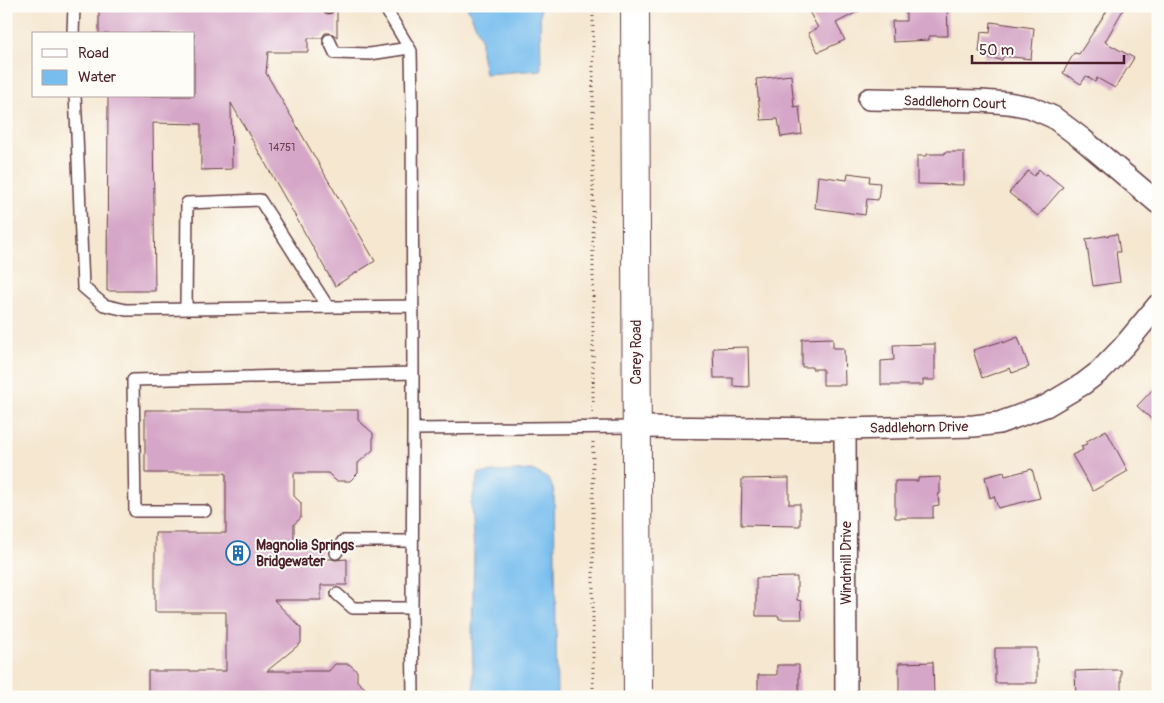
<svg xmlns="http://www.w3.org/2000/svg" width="1164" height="703" font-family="Pangolin,sans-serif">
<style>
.water{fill:#77bdee;stroke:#606e8c}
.building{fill:#d5a6c7}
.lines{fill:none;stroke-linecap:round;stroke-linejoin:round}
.service-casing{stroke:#643d44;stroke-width:14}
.minor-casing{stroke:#643d44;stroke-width:24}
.tertiary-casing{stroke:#643d44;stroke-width:30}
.path{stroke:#643d44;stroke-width:3;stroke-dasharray:1 4;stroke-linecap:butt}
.service{stroke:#fff;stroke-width:11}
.minor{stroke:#fff;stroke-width:21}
.tertiary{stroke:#fff;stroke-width:28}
.labels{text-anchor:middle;stroke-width:4;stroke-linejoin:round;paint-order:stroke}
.number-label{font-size:11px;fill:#6d4152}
.street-label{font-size:14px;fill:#4a1f2b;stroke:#fdfcf7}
.poi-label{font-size:14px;font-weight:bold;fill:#4a1f2b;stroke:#fdfcf7;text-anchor:start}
</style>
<rect width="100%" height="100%" fill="#fdfcf7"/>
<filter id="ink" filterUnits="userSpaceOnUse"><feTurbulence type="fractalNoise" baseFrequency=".02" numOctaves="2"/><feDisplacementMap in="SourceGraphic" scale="10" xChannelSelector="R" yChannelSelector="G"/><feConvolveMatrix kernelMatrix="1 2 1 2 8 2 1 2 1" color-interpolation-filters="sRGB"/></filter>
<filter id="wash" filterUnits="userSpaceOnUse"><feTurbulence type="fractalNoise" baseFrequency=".0096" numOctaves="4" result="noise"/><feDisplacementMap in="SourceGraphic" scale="20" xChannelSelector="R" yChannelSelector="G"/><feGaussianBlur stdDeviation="1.12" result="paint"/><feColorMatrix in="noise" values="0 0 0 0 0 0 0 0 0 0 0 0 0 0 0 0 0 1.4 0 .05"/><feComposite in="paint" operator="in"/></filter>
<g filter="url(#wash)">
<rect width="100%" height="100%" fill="#f5e7d0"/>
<path class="water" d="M 467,6 L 540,6 L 541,70 L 485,74 L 481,53 L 481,38 Z
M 532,470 L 549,479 L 554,491 L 557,697 L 474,697 L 472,639 L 474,552 L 471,504 L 479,473 Z"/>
<g id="blocks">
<path class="building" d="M 99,6 L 307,6 L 307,10 L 321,10 L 324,13 L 328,14 L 332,13 L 335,10 L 337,10 L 337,37 L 333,34 L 329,33 L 325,33 L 322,38 L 308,38 L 308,52 L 268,52 L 266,73 L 375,261 L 335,286 L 231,103 L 232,169 L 201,170 L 201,124 L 153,123 L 155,291 L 107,291 L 108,96 L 194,96 L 194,34 L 99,34 Z
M 806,6 L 869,6 L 836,23 L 845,40 L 818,52 L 808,33 L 818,28 Z
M 906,6 L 947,6 L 948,36 L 929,36 L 929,40 L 893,42 L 892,21 L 906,21 Z
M 1110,6 L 1125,6 L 1105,42 L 1134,58 L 1115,88 L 1097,78 L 1095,82 L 1086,76 L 1081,84 L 1063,73 L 1074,53 L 1079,54 Z
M 991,22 L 1034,28 L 1031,59 L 1003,56 L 1002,60 L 984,57 L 984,53 L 979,52 L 981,32 L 990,33 Z
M 791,75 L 794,107 L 799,106 L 802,134 L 781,137 L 778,119 L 761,120 L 756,79 Z
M 945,152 L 964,152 L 964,185 L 917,184 L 917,156 L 927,156 L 927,154 L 945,154 Z
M 1039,169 L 1045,175 L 1047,174 L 1063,187 L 1038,216 L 1009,193 L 1028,171 L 1034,176 Z
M 848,173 L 870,176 L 869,182 L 880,183 L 878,200 L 867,199 L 865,215 L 815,208 L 818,176 L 847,180 Z
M 1117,234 L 1120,252 L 1116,252 L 1120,282 L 1093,286 L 1086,239 Z
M 1018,337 L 1029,367 L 1012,373 L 1010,368 L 982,378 L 973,350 L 1003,341 L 1003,343 Z
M 833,338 L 833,348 L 844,348 L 845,385 L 823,385 L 823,369 L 812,369 L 812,367 L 802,367 L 802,339 Z
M 935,344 L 935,380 L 923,380 L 923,385 L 881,385 L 881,361 L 894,360 L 893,345 Z
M 748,347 L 749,387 L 733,386 L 733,378 L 714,378 L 713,348 Z
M 1158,384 L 1158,425 L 1137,406 Z
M 145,410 L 358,410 L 358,420 L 373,433 L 373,450 L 358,463 L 358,473 L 350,481 L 336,481 L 328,473 L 294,473 L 294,496 L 301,503 L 301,518 L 294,524 L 294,546 L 321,546 L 321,559 L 332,559 L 335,560 L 347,559 L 347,585 L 321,585 L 321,600 L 274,600 L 301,628 L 301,643 L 267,671 L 329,671 L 335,664 L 349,664 L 357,671 L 357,681 L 375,697 L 148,697 L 148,671 L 226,671 L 226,612 L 155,612 L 155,533 L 226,533 L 226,473 L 145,473 Z
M 1106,430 L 1128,471 L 1093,491 L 1072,455 L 1083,450 L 1081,446 L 1087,444 L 1087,441 Z
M 1032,469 L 1040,498 L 998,508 L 994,496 L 990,498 L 985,477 L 1004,472 L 1005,476 Z
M 940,477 L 940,494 L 938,494 L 939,505 L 933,506 L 933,518 L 895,518 L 895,481 L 918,481 L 918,478 Z
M 789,478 L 789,504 L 800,504 L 800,526 L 741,525 L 742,479 Z
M 797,577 L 797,600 L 801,601 L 802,619 L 779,619 L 779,616 L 756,616 L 756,578 Z
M 995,648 L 1037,648 L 1037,683 L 995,683 Z
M 933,662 L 934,697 L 899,697 L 899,663 Z
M 777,665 L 799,665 L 799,697 L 758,697 L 758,675 L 777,675 Z
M 1108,670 L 1121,670 L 1121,697 L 1076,697 L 1075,671 Z"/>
</g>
</g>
<g filter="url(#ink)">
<use href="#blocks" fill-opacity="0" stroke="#643d44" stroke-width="1"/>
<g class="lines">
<g class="service-casing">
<path id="service" d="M 384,6 L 411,51 L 412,104 L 413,373
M 328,7 L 328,6
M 73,34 L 74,6
M 329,40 L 335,53 L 370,54 L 409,48
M 75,96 L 77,134 L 83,287 L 104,305 L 126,310 L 412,306
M 186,309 L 187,203 L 260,200 L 328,307
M 205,511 L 135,511 L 133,380 L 413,373 L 413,429
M 336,553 L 343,541 L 412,541
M 337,594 L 353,608 L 412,608
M 413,697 L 412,608 L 413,429 L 636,427"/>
</g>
<g class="minor-casing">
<path id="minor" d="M 869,99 L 981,101 L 1008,103 L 1030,107 L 1053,117 L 1081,138 L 1158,203
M 636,427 L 845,429 L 974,426 L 999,423 L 1046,406 L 1083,384 L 1100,371 L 1124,346 L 1158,305
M 845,429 L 846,697"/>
</g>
<g class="tertiary-casing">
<path id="tertiary" d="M 635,6 L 638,697"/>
</g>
<path class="path" d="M 593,6 L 593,413
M 593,442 L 593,697"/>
<use href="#service" class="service"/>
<use href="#minor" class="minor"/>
<use href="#tertiary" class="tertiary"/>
</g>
</g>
<defs>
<g id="building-ring" transform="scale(1.25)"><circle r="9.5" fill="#fdfcf7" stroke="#1f6fb2" stroke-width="1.5"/><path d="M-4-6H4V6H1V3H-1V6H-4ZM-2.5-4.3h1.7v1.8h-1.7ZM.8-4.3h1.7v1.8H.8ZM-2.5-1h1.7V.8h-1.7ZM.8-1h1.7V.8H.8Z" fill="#1f6fb2"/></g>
</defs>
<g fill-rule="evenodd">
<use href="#building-ring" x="238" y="553"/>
</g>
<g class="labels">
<g class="number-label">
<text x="282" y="151">14751</text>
</g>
<g class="street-label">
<text transform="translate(955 102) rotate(2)" y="5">Saddlehorn Court</text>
<text transform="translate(636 352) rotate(-90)" y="5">Carey Road</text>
<text transform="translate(919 427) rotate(-1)" y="5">Saddlehorn Drive</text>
<text transform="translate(846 563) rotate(-90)" y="5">Windmill Drive</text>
</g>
<g class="poi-label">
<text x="256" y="550">Magnolia Springs<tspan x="256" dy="16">Bridgewater</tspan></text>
</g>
</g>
<rect width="1164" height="703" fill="none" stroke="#fdfcf7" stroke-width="25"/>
<rect x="32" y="32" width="162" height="65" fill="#fdfcf7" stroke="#b5a4a5"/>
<rect x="42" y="49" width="25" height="8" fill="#ffffff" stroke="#b5a4a5"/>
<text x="78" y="58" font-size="15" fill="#4a1f2b">Road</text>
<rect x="42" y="70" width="25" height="15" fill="#77bdee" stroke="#b5a4a5"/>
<text x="78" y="82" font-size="15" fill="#4a1f2b">Water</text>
<path d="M972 55v8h152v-8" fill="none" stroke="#4a1f2b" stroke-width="2.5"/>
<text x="979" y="55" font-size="15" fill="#4a1f2b" stroke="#fdfcf7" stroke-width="4" paint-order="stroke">50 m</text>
</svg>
